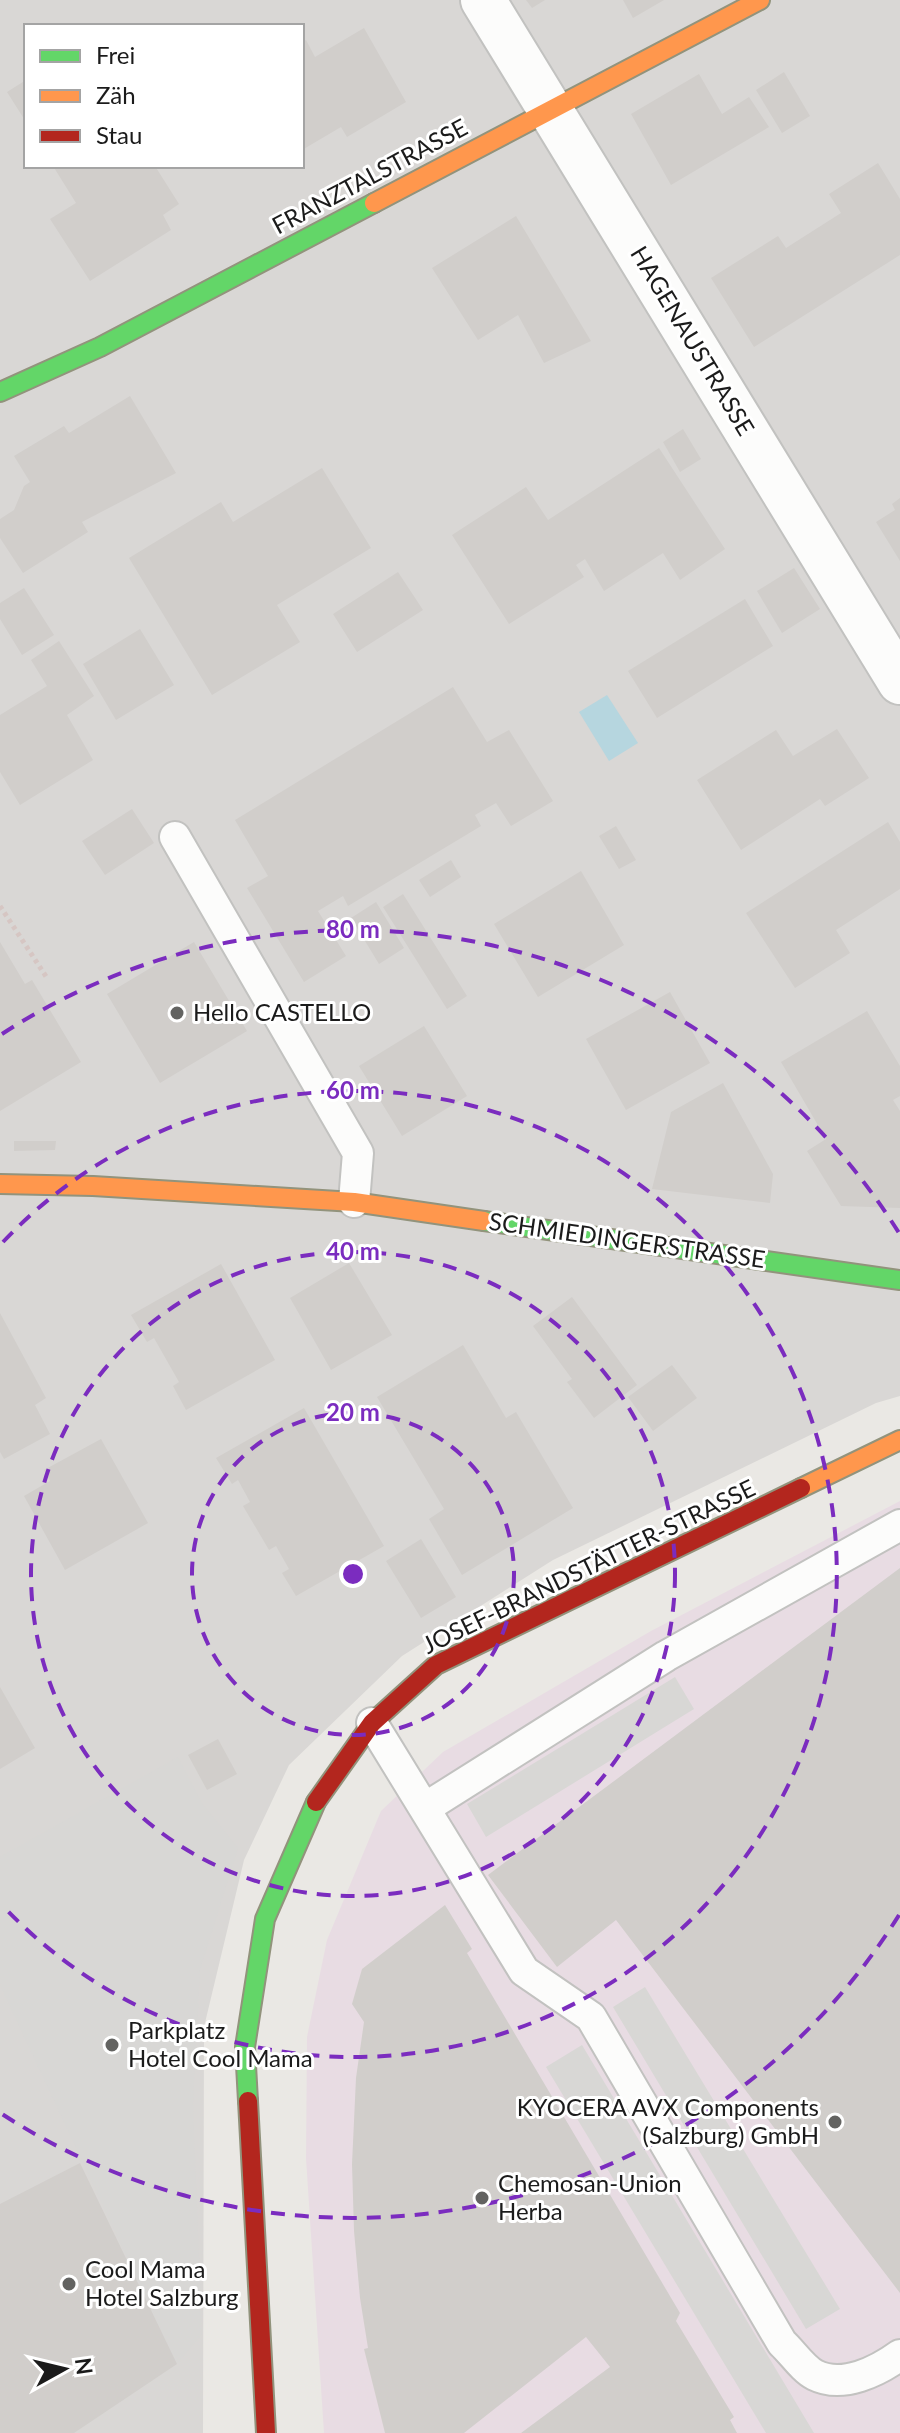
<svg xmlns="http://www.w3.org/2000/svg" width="900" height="2433" font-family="Lato,sans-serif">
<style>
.residential{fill:#d9d7d5;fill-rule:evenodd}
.industrial{fill:#e8dce3}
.religious{fill:#d8d7d5}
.water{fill:#b6d6df}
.building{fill:#d1cecb}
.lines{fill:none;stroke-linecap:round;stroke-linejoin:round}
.lane-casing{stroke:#c2c2c0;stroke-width:34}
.street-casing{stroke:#c2c2c0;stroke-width:48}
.fast-casing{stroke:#92937c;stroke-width:22}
.slow-casing{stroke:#92937c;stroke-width:22}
.jam-casing{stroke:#92937c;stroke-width:22}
.path{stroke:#d6c6c3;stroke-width:5;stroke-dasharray:4 4;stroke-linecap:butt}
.lane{stroke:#fcfcfb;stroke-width:30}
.street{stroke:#fcfcfb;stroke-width:44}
.fast{stroke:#63d668;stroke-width:18}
.slow{stroke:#ff974d;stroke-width:18}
.jam{stroke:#b3261e;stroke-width:18}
.ring{fill:none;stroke:#7b2cbf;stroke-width:4;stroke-dasharray:14 10}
.poi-dot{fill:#636361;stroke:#fff;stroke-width:3}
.labels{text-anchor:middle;stroke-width:6;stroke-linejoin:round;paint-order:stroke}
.street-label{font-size:24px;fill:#1b1b1b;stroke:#fff}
.poi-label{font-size:24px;fill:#1b1b1b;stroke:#fff;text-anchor:start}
.centre{fill:#7b2cbf;stroke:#fff;stroke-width:4}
.ring-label{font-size:24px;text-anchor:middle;font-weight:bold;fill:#7b2cbf;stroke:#fff;stroke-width:6;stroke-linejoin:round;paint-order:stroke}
</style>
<rect width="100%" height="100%" fill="#eae8e4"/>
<path class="residential" d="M 0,0 L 900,0 L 900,1396 L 876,1403 L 553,1560 L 402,1656 L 289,1765 L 244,1860 L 204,2027 L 203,2433 L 0,2433 ZM 26,26 L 302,26 L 302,166 L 26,166 Z"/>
<path class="industrial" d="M 900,1501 L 900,2433 L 324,2433 L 306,2158 L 307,2037 L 327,1940 L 381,1811 L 443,1752 L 651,1631 Z"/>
<path class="religious" d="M 675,1677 L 694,1709 L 486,1837 L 467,1804 Z
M 178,1757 L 202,1803 L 238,1848 L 200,1970 L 193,2105 L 202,2334 L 177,2364 L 0,1985 L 0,1857 Z
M 645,1987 L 840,2309 L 806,2329 L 613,2007 Z
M 582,2045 L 814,2433 L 766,2433 L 546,2067 Z"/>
<path class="water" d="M 607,695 L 638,743 L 609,761 L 579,712 Z"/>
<path class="building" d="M 526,0 L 545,0 L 532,8 Z
M 623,0 L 664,0 L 633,18 Z
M 364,28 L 406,102 L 347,137 L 341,127 L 302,150 L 302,42 L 306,40 L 315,57 Z
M 784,72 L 810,116 L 782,133 L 756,90 Z
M 699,74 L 722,114 L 749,97 L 769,127 L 671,185 L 631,114 Z
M 26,80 L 26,122 L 7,92 Z
M 878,163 L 900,199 L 900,255 L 754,347 L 711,278 L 778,236 L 786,248 L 841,213 L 829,194 Z
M 53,166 L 155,166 L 179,204 L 163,215 L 171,230 L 90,281 L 50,219 L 76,203 Z
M 516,216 L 591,341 L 544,363 L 518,315 L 478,340 L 432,268 Z
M 130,396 L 176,473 L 82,522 L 88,532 L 23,573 L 0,538 L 0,519 L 14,510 L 24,486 L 30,482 L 14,456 L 64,426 L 69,433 Z
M 683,429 L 701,459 L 680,472 L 663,442 Z
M 659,448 L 725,549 L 680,580 L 663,553 L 604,591 L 585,559 L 576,565 L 584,577 L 509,624 L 452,535 L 526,487 L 548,520 Z
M 322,468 L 371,548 L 277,605 L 300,642 L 212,695 L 129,558 L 221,502 L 233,522 Z
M 900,498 L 900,561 L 876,522 L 895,510 L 892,504 Z
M 794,568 L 820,609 L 782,633 L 757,591 Z
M 398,572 L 423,610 L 357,652 L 333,614 Z
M 24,588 L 54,635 L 22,655 L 0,619 L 0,603 Z
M 745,599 L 773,646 L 657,718 L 628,671 Z
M 140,629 L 174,685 L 116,720 L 83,664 Z
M 59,641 L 94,696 L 67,715 L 93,760 L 20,805 L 0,772 L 0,715 L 47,686 L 31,660 Z
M 453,687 L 487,742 L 509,730 L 553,801 L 511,826 L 496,803 L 475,815 L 481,826 L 348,906 L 343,896 L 318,911 L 346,956 L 304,982 L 247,888 L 268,876 L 235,820 Z
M 837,729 L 869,778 L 825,806 L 820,799 L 741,850 L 697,780 L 776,730 L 793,756 Z
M 132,809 L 154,843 L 105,875 L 82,841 Z
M 888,822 L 900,842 L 900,889 L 836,930 L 850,953 L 795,988 L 746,913 Z
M 616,826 L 636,860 L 619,869 L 599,836 Z
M 451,860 L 461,877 L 430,897 L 419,880 Z
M 581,871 L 624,945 L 538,997 L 494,924 Z
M 403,894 L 467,996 L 447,1009 L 383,907 Z
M 376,902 L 404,948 L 379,964 L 351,918 Z
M 0,942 L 25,984 L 32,980 L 81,1062 L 0,1111 Z
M 194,942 L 247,1031 L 160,1083 L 107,994 Z
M 670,992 L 710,1063 L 626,1110 L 586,1039 Z
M 867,1011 L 900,1066 L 900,1096 L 893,1100 L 900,1111 L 900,1208 L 841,1206 L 807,1151 L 826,1139 L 781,1062 Z
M 424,1026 L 467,1096 L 402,1136 L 359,1066 Z
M 723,1083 L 773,1174 L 770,1203 L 652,1189 L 671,1112 Z
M 14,1141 L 56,1141 L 55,1150 L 14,1151 Z
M 349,1263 L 392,1335 L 331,1370 L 290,1298 Z
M 221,1264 L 275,1360 L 186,1410 L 173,1386 L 179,1382 L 154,1338 L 147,1342 L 131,1315 Z
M 572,1297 L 637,1385 L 594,1418 L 567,1382 L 572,1379 L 533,1326 Z
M 0,1313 L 46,1398 L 35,1405 L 50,1434 L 4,1459 L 0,1452 Z
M 463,1345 L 506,1418 L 516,1412 L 573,1508 L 462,1575 L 429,1519 L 444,1509 L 377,1397 Z
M 672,1365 L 697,1398 L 653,1431 L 628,1397 Z
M 304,1408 L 384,1546 L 296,1596 L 282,1573 L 289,1569 L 276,1546 L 269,1550 L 243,1506 L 250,1502 L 238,1480 L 232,1484 L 216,1458 Z
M 101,1439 L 148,1523 L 65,1570 L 24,1496 L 50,1481 L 44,1470 Z
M 421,1539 L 456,1597 L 421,1618 L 386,1561 Z
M 900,1568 L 900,2293 L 616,1920 L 557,1967 L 488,1875 Z
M 0,1687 L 35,1748 L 0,1769 Z
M 218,1739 L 237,1774 L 207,1790 L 188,1755 Z
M 445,1905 L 472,1949 L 467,1953 L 680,2313 L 676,2321 L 734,2417 L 730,2420 L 737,2433 L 521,2433 L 610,2367 L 586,2337 L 464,2433 L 385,2433 L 364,2349 L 368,2348 L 360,2298 L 354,2231 L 352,2164 L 356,2078 L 364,2022 L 352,2004 L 362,1969 Z
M 80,2163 L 177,2364 L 74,2433 L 0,2433 L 0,2204 Z"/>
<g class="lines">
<g class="lane-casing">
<path id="lane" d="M 175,837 L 358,1153 L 354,1202
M 372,1723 L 524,1971 L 591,2017 L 782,2343 C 792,2352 803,2369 815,2375 C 843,2389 878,2371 900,2355
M 425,1808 L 666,1656 L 900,1525"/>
</g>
<g class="street-casing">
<path id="street" d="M 483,0 L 900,682"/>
</g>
<g class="fast-casing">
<path id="fast" d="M 0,392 L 100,347 L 374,203
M 484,1221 L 900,1280
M 248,2101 L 245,2047 L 265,1919 L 316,1802"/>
</g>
<g class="slow-casing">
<path id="slow" d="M 374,203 L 760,0
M 0,1184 L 93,1186 L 354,1202 L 484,1221
M 801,1488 L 900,1440"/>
</g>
<g class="jam-casing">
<path id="jam" d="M 316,1802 L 372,1723 L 436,1665 L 801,1488
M 248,2101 L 266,2433"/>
</g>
<path class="path" d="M 0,906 L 47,978"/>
<use href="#lane" class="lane"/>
<use href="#street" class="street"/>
<use href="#fast" class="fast"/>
<use href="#slow" class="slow"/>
<use href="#jam" class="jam"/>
</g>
<g class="ring">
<circle cx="353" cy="1574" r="161"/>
<circle cx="353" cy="1574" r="322"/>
<path d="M3 1242A483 483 0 1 1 3 1906"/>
<path d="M899 1915A644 644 0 0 1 2 2114M2 1034A644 644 0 0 1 899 1233"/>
</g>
<g class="poi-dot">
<circle cx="177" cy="1013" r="8"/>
<circle cx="112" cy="2045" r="8"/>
<circle cx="835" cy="2122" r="8"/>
<circle cx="482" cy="2198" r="8"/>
<circle cx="69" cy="2284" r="8"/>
</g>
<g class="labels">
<g class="street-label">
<text transform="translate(370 177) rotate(-28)" y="8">FRANZTALSTRASSE</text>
<text transform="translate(692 341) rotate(59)" y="8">HAGENAUSTRASSE</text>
<text transform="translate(627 1241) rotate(8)" y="8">SCHMIEDINGERSTRASSE</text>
<text transform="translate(589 1567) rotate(-26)" y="8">JOSEF-BRANDSTÄTTER-STRASSE</text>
</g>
<g class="poi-label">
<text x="193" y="1021">Hello CASTELLO</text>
<text x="128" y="2039">Parkplatz<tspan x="128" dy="28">Hotel Cool Mama</tspan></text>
<text x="819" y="2116" text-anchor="end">KYOCERA AVX Components<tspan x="819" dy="28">(Salzburg) GmbH</tspan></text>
<text x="498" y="2192">Chemosan-Union<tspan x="498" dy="28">Herba</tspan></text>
<text x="85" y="2278">Cool Mama<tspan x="85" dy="28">Hotel Salzburg</tspan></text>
</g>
</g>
<circle cx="353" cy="1574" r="12" class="centre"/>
<g class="ring-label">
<text x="353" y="938">80 m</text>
<text x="353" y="1099">60 m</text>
<text x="353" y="1260">40 m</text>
<text x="353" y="1421">20 m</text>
</g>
<rect x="24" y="24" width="280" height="144" fill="#ffffff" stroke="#a4a4a4" stroke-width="2"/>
<rect x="40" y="50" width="40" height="12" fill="#63d668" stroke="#a4a4a4" stroke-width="2"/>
<text x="96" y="64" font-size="24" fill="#1b1b1b">Frei</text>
<rect x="40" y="90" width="40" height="12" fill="#ff974d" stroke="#a4a4a4" stroke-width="2"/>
<text x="96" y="104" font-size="24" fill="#1b1b1b">Zäh</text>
<rect x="40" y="130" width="40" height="12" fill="#b3261e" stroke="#a4a4a4" stroke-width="2"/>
<text x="96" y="144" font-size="24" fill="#1b1b1b">Stau</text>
<g transform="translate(64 2369) rotate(82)" stroke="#ffffff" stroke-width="6" paint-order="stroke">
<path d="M0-6L14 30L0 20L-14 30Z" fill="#1b1b1b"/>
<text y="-12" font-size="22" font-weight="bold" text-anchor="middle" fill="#1b1b1b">N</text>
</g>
</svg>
